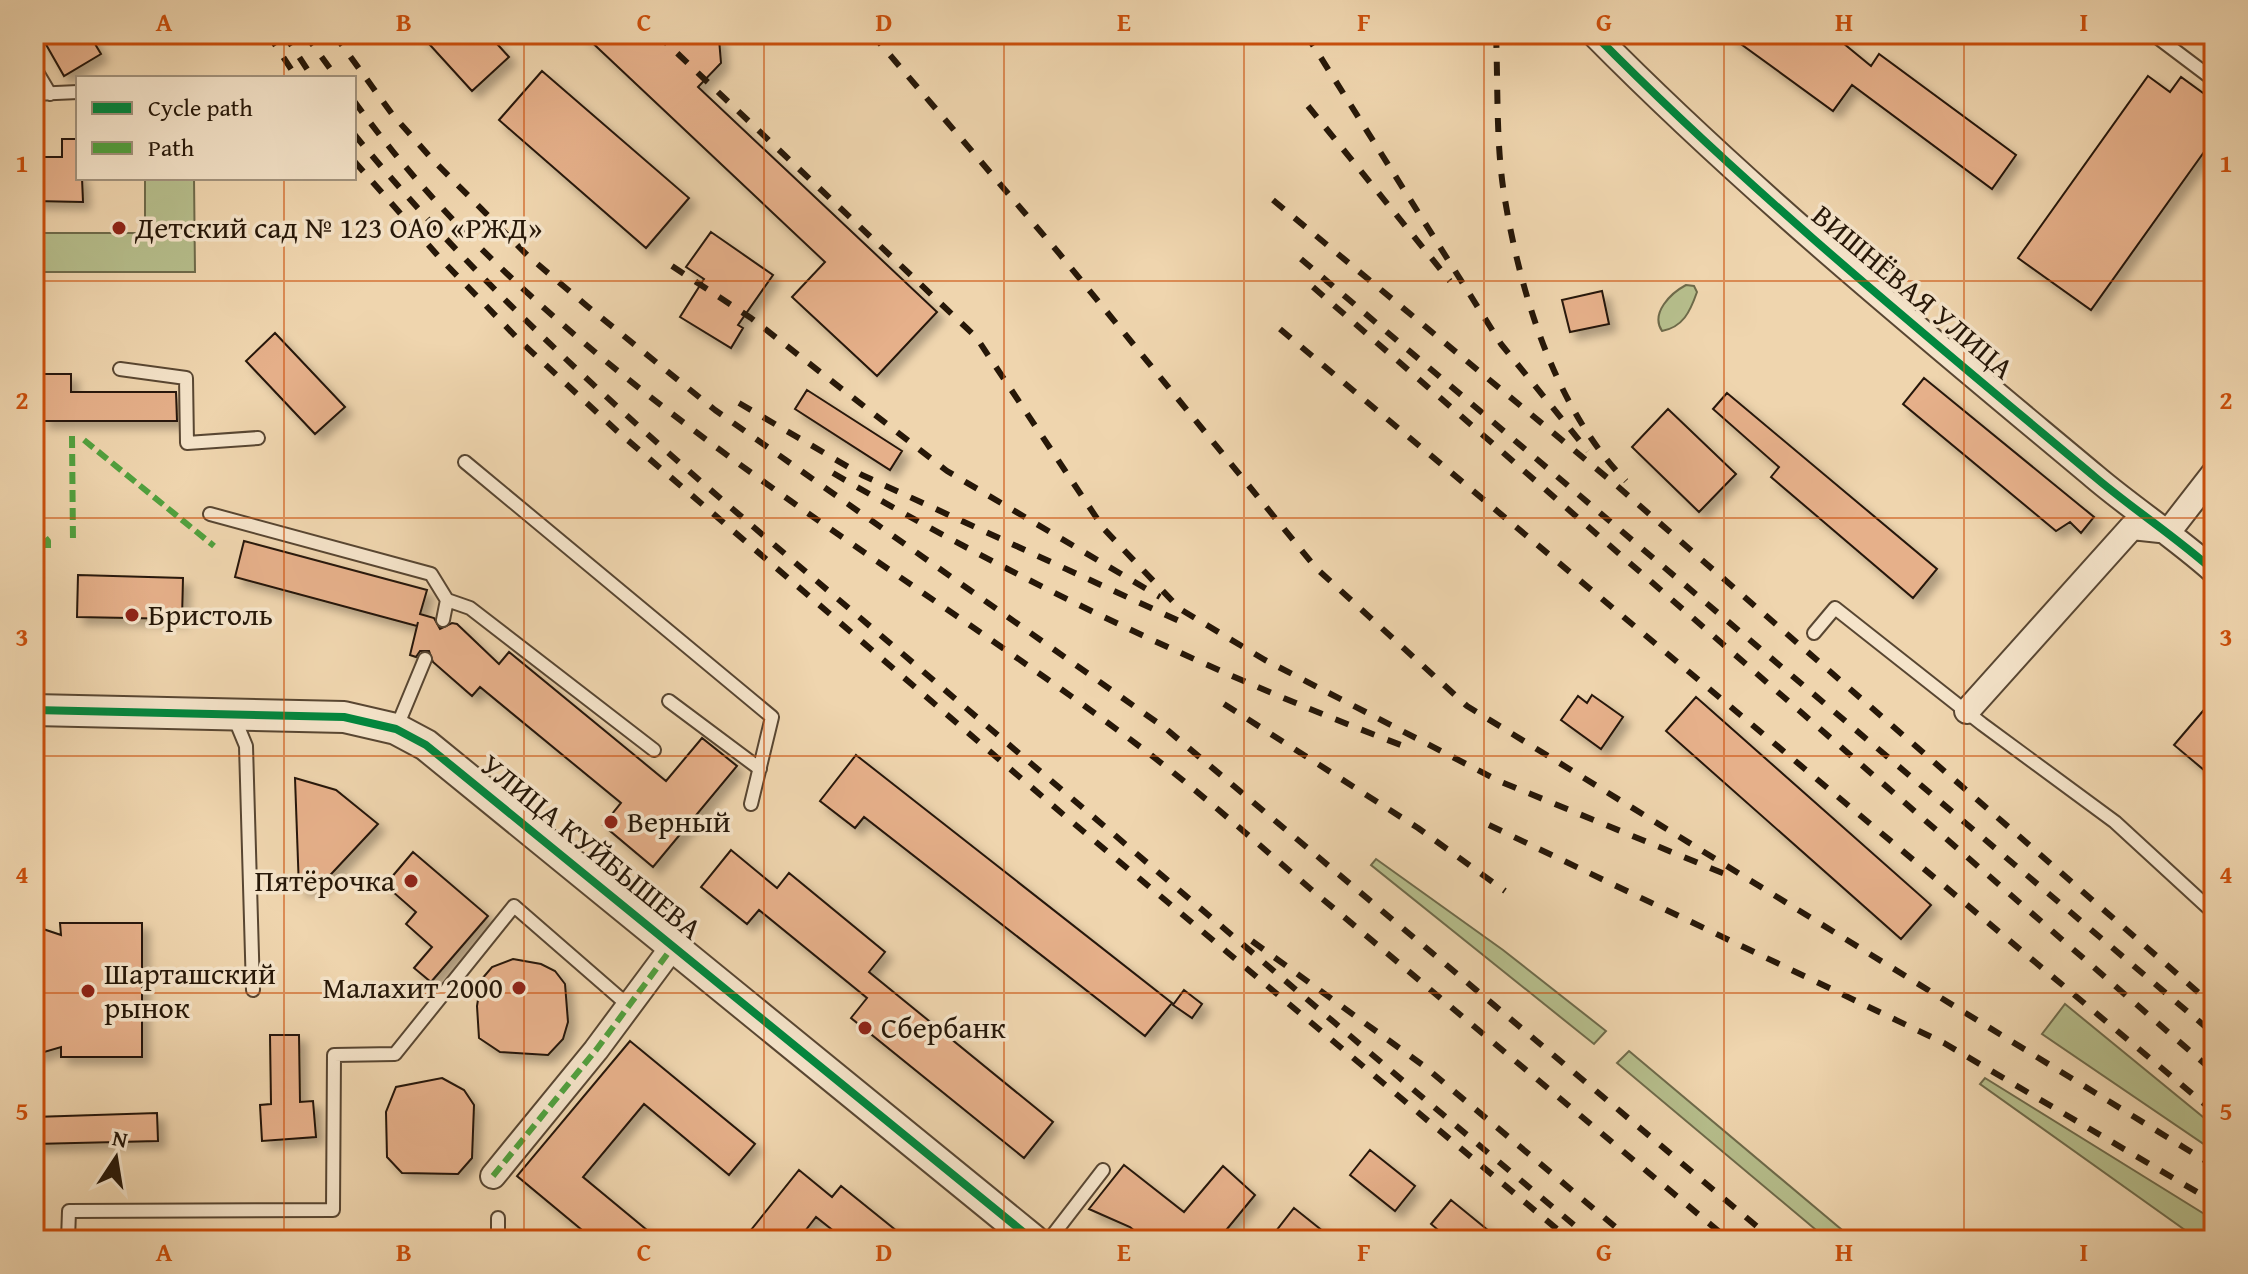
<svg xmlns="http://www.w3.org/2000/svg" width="2248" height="1274" font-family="'Gentium Book Plus',serif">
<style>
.green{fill:#b6be8c;stroke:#6e6a4a;stroke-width:2}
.building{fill:#e6b08a;stroke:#261708;stroke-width:2;filter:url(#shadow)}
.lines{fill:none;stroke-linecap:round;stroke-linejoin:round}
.service-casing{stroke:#584632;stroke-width:16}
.minor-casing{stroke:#584632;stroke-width:28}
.tertiary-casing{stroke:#584632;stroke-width:34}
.service{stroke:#f5e4ca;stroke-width:12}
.minor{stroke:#f5e4ca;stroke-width:24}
.tertiary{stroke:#f5e4ca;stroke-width:30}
.rail{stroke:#261708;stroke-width:6;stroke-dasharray:14 14;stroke-linecap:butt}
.quiet{stroke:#50a13e;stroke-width:6;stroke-dasharray:12 6;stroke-linecap:butt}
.cycleway-casing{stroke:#f5e4ca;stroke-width:13}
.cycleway{stroke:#00873e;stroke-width:8}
.grid{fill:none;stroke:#cb4f0b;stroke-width:2;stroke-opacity:0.55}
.poi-dot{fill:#8f2418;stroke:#f5e4ca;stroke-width:3}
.labels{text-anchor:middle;stroke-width:7;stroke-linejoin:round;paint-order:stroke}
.poi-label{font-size:30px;fill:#261708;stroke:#f5e4ca;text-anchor:start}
.street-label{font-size:30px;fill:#261708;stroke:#f5e4ca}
.neatline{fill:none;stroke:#cb4f0b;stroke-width:3}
.grid-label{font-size:26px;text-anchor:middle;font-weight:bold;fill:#cb4f0b}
</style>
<defs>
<filter id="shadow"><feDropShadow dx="7" dy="7" stdDeviation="4" flood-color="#0004"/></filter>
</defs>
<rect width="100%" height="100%" fill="#efd5ae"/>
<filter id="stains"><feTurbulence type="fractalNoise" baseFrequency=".0025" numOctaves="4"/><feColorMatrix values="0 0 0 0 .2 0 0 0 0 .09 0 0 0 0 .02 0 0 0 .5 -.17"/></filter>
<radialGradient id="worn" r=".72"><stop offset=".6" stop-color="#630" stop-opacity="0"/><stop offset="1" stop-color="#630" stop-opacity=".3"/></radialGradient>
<path class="green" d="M 145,178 L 194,178 L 195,272 L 34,272 L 34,233 L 145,233 Z
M 1686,285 L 1694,286 L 1697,292 C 1690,312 1683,327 1662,331 C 1650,313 1671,293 1686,285 Z
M 1376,859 L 1503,950 L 1606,1031 L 1594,1044 L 1371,865 Z
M 2065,1004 L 2214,1126 L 2214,1151 L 2042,1034 Z
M 1629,1051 L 1854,1240 L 1828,1240 L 1617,1063 Z
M 1985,1078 L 2214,1220 L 2214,1240 L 2199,1240 L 1980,1084 Z"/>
<path class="building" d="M 40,34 L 89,34 L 101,54 L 64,76 Z
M 420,34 L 488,34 L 509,57 L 472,91 Z
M 583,34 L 713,34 L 719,39 L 721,63 L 698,87 L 937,312 L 877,376 L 792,297 L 825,262 Z
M 1727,34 L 1832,34 L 1871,66 L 1879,54 L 2016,155 L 1992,189 L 1852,85 L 1833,111 Z
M 542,71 L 689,198 L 646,248 L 499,120 Z
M 2148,76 L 2170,92 L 2181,77 L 2214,101 L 2214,138 L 2091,310 L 2018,258 Z
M 62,139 L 78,139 L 78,178 L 82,178 L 83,202 L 34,201 L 34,157 L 62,157 Z
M 711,232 L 773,275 L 738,325 L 743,328 L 731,348 L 680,317 L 704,279 L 686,267 Z
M 1602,291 L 1609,324 L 1570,332 L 1562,300 Z
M 275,333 L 345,407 L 315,434 L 246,361 Z
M 42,374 L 71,374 L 71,392 L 176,392 L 177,421 L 42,421 Z
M 1924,378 L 2094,517 L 2081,533 L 2070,522 L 2056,531 L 1903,404 Z
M 807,390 L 902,451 L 890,470 L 795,409 Z
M 1727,393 L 1937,569 L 1913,598 L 1771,477 L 1779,467 L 1713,409 Z
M 1668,409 L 1736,474 L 1699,512 L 1632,447 Z
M 244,541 L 427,590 L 420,614 L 434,618 L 440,629 L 452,623 L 457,624 L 499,664 L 509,652 L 666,781 L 702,738 L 737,766 L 653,867 L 603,825 L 621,803 L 480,687 L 472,696 L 433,662 L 429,651 L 420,651 L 416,657 L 410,655 L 418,622 L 417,626 L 235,577 Z
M 78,575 L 183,578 L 182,619 L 77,617 Z
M 1592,695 L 1623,717 L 1601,749 L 1561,720 L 1578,696 L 1587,703 Z
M 1696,697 L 1931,905 L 1901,939 L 1666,731 Z
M 2214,698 L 2214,759 L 2204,770 L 2174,745 Z
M 856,755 L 1172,1003 L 1145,1036 L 864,817 L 855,828 L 820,801 Z
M 295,778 L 336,790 L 378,824 L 319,887 L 299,889 Z
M 731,850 L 777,888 L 789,873 L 885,952 L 869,972 L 1053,1122 L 1024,1158 L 851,1018 L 867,998 L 759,910 L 747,924 L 701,887 Z
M 413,852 L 488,916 L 431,982 L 414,968 L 432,947 L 406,924 L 416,912 L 385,885 Z
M 60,923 L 142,923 L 142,1057 L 61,1057 L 61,1047 L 34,1055 L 34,926 L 61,935 Z
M 513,959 L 541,964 L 555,971 L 565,984 L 568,1022 L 563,1039 L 548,1055 L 500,1052 L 479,1038 L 477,1006 L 481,980 L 492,967 Z
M 1184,990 L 1202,1004 L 1192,1018 L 1173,1005 Z
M 270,1035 L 299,1035 L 300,1102 L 313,1101 L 316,1137 L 262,1141 L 260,1105 L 271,1104 Z
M 630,1041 L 755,1144 L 729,1175 L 644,1104 L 583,1177 L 659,1240 L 594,1240 L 517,1176 Z
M 442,1078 L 464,1090 L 474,1105 L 472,1158 L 458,1174 L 402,1173 L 387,1157 L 386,1112 L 396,1087 Z
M 157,1113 L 158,1141 L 34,1144 L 34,1117 Z
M 1370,1150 L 1415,1186 L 1395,1211 L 1350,1175 Z
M 1124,1165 L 1184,1212 L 1223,1166 L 1255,1195 L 1218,1240 L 1146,1240 L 1130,1227 L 1089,1209 Z
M 799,1170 L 832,1197 L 841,1186 L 908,1240 L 845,1240 L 816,1217 L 798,1240 L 743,1240 Z
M 1451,1200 L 1500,1240 L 1450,1240 L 1431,1224 Z
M 1294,1208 L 1334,1240 L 1269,1240 Z"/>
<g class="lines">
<g class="service-casing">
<path id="service" d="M 2153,34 L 2214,80
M 34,67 L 50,94
M 34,94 L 78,92
M 120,369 L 186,378 L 187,443 L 258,438
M 465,462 L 772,717 L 751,804
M 210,514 L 431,574 L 447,600 L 443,620
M 447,600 L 470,608 L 654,750
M 1814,633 L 1835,608 L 1982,724 L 2115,822 L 2214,913
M 669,701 L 760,769
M 234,717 L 246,746 L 253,990
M 396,729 L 425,659
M 68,1240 L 69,1211 L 333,1210 L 334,1055 L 395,1054 L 514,906 L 629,1006
M 498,1240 L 498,1218
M 1049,1240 L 1103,1170"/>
</g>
<g class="minor-casing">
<path id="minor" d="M 1594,34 C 1751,193 1924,334 2095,477 C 2134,510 2176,537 2214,571
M 1967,711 L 2132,527 L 2169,531 L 2214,473
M 493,1176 L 596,1050 L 674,945"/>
</g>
<g class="tertiary-casing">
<path id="tertiary" d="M 34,710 L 344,717 L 396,729 L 426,745 L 1033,1240"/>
</g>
<use href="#service" class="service"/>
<use href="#minor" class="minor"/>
<use href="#tertiary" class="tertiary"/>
<path class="rail" d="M 268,34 L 297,78
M 284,34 L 313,78
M 305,34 L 337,78
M 334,34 L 392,114 L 431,158 L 528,256 L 587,306 L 715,410 L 1165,728 L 1773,1240
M 657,34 L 976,337 L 1104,529 L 1180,609 L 1265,660 L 1499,781 L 1725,874
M 872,34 L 1058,252 L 1316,568 L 1467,706 L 2214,1166
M 1306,34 L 1501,344 L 1588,451
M 1496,34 C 1498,84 1496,137 1503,187 C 1518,287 1554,408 1626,481
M 354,101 C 553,375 877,548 1143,749 C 1212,801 1276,861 1343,916 C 1471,1024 1600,1132 1729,1240
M 1308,106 L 1450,281
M 354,134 C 519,335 721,499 918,667 C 1142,858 1366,1051 1592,1240
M 354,161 L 439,257 L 521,342 L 617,431 L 1065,816 L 1570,1240
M 1273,200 L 1616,485 L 2214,1006
M 1301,259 L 2214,1034
M 672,266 L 751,318 L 947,471 L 1160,597
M 1313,287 L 2214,1072
M 1280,329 L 2214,1112
M 739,403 L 862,475 L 1190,626
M 833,473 C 1018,581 1207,671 1406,747
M 1224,704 L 1418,828 L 1505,891
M 1489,825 L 1944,1043 L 2214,1202
M 1252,941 L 1424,1066 L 1631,1240"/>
<path class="quiet" d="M 72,436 L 73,542
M 84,440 L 214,546
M 34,524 L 48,541 L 48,548
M 493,1176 L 596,1050 L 674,945"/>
<g class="cycleway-casing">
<path id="cycleway" d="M 1594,34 C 1751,193 1924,334 2095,477 C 2134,510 2176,537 2214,571
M 34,710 L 344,717 L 396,729 L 426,745 L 1033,1240"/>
</g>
<use href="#cycleway" class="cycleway"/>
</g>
<path class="grid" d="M 284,34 L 284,78M 524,34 L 524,1240M 764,34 L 764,1240M 1004,34 L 1004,1240M 1244,34 L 1244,1240M 1484,34 L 1484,1240M 1724,34 L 1724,1240M 1964,34 L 1964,1240M 284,178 L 284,1240M 34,281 L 2214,281M 34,518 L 2214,518M 34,756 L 2214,756M 34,993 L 2214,993"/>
<g class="poi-dot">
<circle cx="119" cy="228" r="8"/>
<circle cx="132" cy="615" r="8"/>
<circle cx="611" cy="822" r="8"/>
<circle cx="411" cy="881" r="8"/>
<circle cx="519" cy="988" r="8"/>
<circle cx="88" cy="991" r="8"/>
<circle cx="865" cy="1028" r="8"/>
</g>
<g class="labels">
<g class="poi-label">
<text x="135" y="238">Детский сад № 123 ОАО «РЖД»</text>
<text x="148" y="625">Бристоль</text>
<text x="627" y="832">Верный</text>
<text x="395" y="891" text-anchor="end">Пятёрочка</text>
<text x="104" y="984">Шарташский<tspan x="104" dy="34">рынок</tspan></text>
<text x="503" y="998" text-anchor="end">Малахит 2000</text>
<text x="881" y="1038">Сбербанк</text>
</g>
<g class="street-label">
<text transform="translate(1913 292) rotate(40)" y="10">ВИШНЁВАЯ УЛИЦА</text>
<text transform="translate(591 847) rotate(39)" y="10">УЛИЦА КУЙБЫШЕВА</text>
</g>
</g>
<rect width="2248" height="1274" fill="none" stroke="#efd5ae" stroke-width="88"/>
<rect x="76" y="76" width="280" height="104" fill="#f5e4ca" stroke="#a2927c" stroke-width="2"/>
<rect x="92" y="102" width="40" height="12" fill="#00873e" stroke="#a2927c" stroke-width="2"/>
<text x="148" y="116" font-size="24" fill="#261708">Cycle path</text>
<rect x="92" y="142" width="40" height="12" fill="#50a13e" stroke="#a2927c" stroke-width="2"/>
<text x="148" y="156" font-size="24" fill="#261708">Path</text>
<g transform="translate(116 1158) rotate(12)" stroke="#f5e4ca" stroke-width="6" paint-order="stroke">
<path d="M0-6L14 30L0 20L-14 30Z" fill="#261708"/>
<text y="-12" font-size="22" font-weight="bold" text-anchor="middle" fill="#261708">N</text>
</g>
<rect x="44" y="44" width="2160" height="1186" class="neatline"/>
<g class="grid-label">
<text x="164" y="31">A</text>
<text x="404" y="31">B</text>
<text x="644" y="31">C</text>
<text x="884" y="31">D</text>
<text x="1124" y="31">E</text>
<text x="1364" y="31">F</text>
<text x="1604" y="31">G</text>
<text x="1844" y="31">H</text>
<text x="2084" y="31">I</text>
<text x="22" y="172">1</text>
<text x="2226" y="172">1</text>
<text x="22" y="409">2</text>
<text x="2226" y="409">2</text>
<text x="22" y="646">3</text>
<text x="2226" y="646">3</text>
<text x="22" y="883">4</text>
<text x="2226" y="883">4</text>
<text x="22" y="1120">5</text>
<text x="2226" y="1120">5</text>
<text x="164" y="1261">A</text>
<text x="404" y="1261">B</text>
<text x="644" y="1261">C</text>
<text x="884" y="1261">D</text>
<text x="1124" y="1261">E</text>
<text x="1364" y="1261">F</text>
<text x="1604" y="1261">G</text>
<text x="1844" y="1261">H</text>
<text x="2084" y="1261">I</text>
</g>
<rect width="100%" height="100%" filter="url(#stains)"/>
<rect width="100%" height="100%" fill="url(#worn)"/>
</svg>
